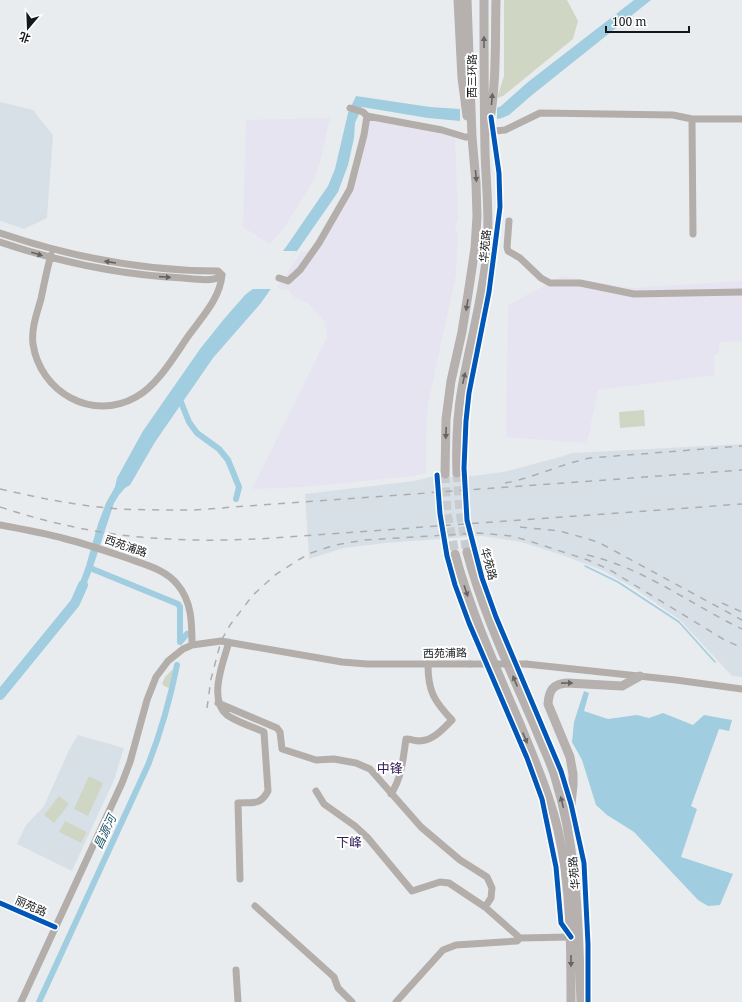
<svg xmlns="http://www.w3.org/2000/svg" width="742" height="1002" font-family="'Noto Serif','Noto Sans SC',serif">
<style>
.built{fill:#d8e0e7}
.industrial{fill:#e6e4f1}
.green{fill:#cfd6c4}
.water{fill:#a0cde0}
.pier{fill:#e9ecef}
.lines{fill:none;stroke-linecap:round;stroke-linejoin:round}
.stream{stroke:#a0cde0;stroke-width:1.5}
.canal{stroke:#a0cde0;stroke-width:6}
.river{stroke:#a0cde0;stroke-width:10}
.major-tunnel{stroke:#c9cccf;stroke-width:9;stroke-dasharray:9 4.5;stroke-linecap:butt}
.minor{stroke:#b4aeab;stroke-width:7}
.major{stroke:#b6b0ae;stroke-width:9}
.rail{stroke:#aeadae;stroke-width:1.5;stroke-dasharray:7 7;stroke-linecap:butt}
.minor-bridge{stroke:#b4aeab;stroke-width:7}
.cycleway-casing{stroke:#fff;stroke-width:8}
.cycleway{stroke:#0057b8;stroke-width:5}
.oneway{fill:#666464}
.oneway2{fill:#646262}
.labels{text-anchor:middle;stroke-width:4;stroke-linejoin:round;paint-order:stroke}
.street-label{font-size:11px;fill:#151719;stroke:#fff}
.water-label{font-size:12px;font-style:italic;fill:#1f5365;stroke:#fff}
.quarter-label{font-size:13px;fill:#33205a;stroke:#fff}
</style>
<rect width="100%" height="100%" fill="#e9ecef"/>
<path class="built" d="M 0,102 L 33,110 L 53,135 L 47,218 L 24,229 L 0,221 Z
M 742,444 L 742,677 L 732,676 L 680,620 L 634,588 L 602,570 L 562,555 L 521,542 L 482,536 L 386,543 L 344,548 L 309,559 L 305,494 L 414,481 L 430,477 L 473,476 L 503,472 L 560,457 L 572,453 Z
M 78,735 L 124,748 L 114,780 L 72,871 L 17,844 L 26,825 L 44,806 L 69,750 Z"/>
<path class="industrial" d="M 330,118 L 320,163 L 314,180 L 284,228 L 270,244 L 243,227 L 246,120 Z
M 376,119 L 455,136 L 458,218 L 455,228 L 458,235 L 456,275 L 428,404 L 426,437 L 426,473 L 414,476 L 303,487 L 252,489 L 327,337 L 324,321 L 308,303 L 294,297 L 288,290 L 277,288 L 301,252 L 314,251 L 348,191 L 366,121 Z
M 562,276 L 632,288 L 742,281 L 742,341 L 719,342 L 719,353 L 714,355 L 715,375 L 598,390 L 587,443 L 506,437 L 508,305 Z"/>
<path class="green" d="M 504,0 L 567,0 L 578,21 L 573,39 L 503,96 L 497,98 L 504,76 Z
M 644,410 L 645,426 L 620,428 L 619,412 Z
M 173,669 L 169,688 L 164,686 L 162,684 L 165,677 Z
M 89,776 L 103,783 L 88,816 L 74,809 Z
M 59,796 L 69,804 L 54,823 L 44,815 Z
M 65,821 L 87,832 L 81,843 L 59,832 Z"/>
<path class="water" d="M 634,0 L 651,0 L 532,95 L 509,115 L 502,118 L 497,119 L 497,108 L 501,106 L 528,82 Z
M 356,96 L 430,107 L 460,109 L 460,121 L 428,118 L 362,107 L 355,123 L 354,138 L 348,165 L 338,192 L 261,303 L 213,358 L 155,442 L 130,485 L 125,488 L 119,495 L 114,503 L 92,570 L 81,598 L 75,596 L 86,566 L 98,524 L 106,503 L 115,487 L 117,478 L 143,431 L 200,349 L 224,319 L 245,295 L 254,288 L 286,247 L 328,186 L 335,169 L 348,113 Z
M 584,691 L 589,693 L 584,711 L 608,719 L 637,715 L 649,718 L 663,713 L 693,725 L 704,715 L 732,720 L 729,731 L 719,729 L 691,806 L 697,809 L 681,857 L 733,874 L 720,905 L 708,906 L 698,900 L 634,832 L 607,815 L 596,805 L 582,760 L 572,742 L 574,722 Z"/>
<path class="pier" d="M 279,251 L 297,251 L 272,289 L 251,289 Z"/>
<g class="lines">
<path class="stream" d="M 585,566 L 618,582 L 679,622 L 715,662"/>
<path class="canal" d="M 179,397 L 189,422 L 197,433 L 219,449 L 228,460 L 239,487 L 236,499
M 90,568 L 178,604 L 180,607 L 180,642
M 180,642 L 187,634
M 39,1002 L 148,765 C 161,732 170,700 177,665"/>
<path class="river" d="M 0,695 L 75,603 L 83,585"/>
<path class="major-tunnel" d="M 457,473 L 460,512 L 467,552
M 445,474 L 447,513 L 455,554"/>
<path class="minor" d="M 350,108 L 363,112 L 367,116
M 692,119 L 693,234
M 485,132 L 505,130 L 540,113 L 673,115 L 692,119 L 742,119
M 509,221 L 507,247 L 508,251 L 520,258 L 541,278 L 550,283 L 580,283 L 634,294 L 742,292
M 0,233 C 71,257 143,271 218,271 L 222,275 C 219,276 217,279 214,279 C 205,281 193,279 183,278 C 121,275 59,262 0,242
M 51,255 C 47,269 44,284 41,299 C 37,313 31,329 33,344 C 40,392 92,422 136,397 C 158,385 175,355 189,335 C 203,316 220,298 222,275
M 279,278 L 288,281 L 300,270 L 319,243 L 350,189 L 364,135 L 367,116 L 442,130 L 465,137 L 472,137
M 0,525 C 22,529 44,533 66,539 C 86,544 106,551 127,558 C 145,565 165,569 177,584 C 192,601 192,624 192,645
M 229,642 C 223,662 208,700 227,715 C 233,720 255,728 264,732 L 268,791 C 260,806 253,802 238,803 L 240,879
M 526,664 L 676,680 L 742,689
M 218,703 L 277,728 L 280,732 L 282,749 L 316,760 L 334,759 L 356,763 L 370,769 L 421,827 L 460,860 L 487,877 L 492,888 L 491,898 L 485,907 L 520,938 L 571,937
M 316,791 L 324,804 L 355,826 L 367,837 L 412,891 L 440,882 L 449,883 L 485,907
M 391,794 C 402,777 403,759 406,739 C 411,739 415,741 419,741 C 433,741 443,729 452,720 C 434,701 428,691 428,665
M 0,903 L 55,927
M 255,906 L 334,977 L 338,988 L 352,1002
M 236,970 L 238,1002
M 21,1002 L 122,783 L 130,762 L 147,700 L 156,677 L 168,661 L 183,649 L 192,645 L 221,641 L 342,662 L 367,664 L 470,664
M 396,1002 L 443,950 L 456,945 L 517,941 L 520,938"/>
<path class="major" d="M 458,0 L 462,78 L 467,116
M 488,130 C 497,87 495,43 496,0
M 457,473 C 456,445 457,416 462,388 C 470,342 483,298 487,251 C 490,218 486,184 485,151 C 484,101 484,51 484,0
M 445,474 L 446,419 L 451,381 L 462,332 L 469,288 L 475,248 L 477,216 L 476,183 L 472,137 L 467,0
M 467,552 C 483,613 510,669 535,727 C 541,743 550,760 555,777 C 578,851 578,926 581,1002
M 455,554 C 471,613 496,668 520,724 C 534,759 549,793 558,830 C 571,886 571,945 571,1002
M 569,823 L 573,785 L 573,774 L 570,757 L 548,704 C 549,690 553,684 567,683 L 622,686 L 640,676"/>
<path class="rail" d="M 505,483 C 534,478 560,464 590,458 L 742,446
M 0,489 C 39,498 79,506 119,509 C 143,510 168,510 193,510 L 742,470
M 0,507 C 55,525 112,537 171,539 C 200,541 230,540 259,539 L 742,504
M 520,527 L 560,531 L 598,542 L 742,620
M 587,555 C 644,568 690,604 742,629
M 722,603 L 742,612
M 207,708 L 211,679 L 221,641 L 230,625 L 253,595 L 275,575 L 300,559 L 311,553 L 335,545 L 365,540 L 479,533 L 511,536 L 526,540 L 588,560 L 610,570 L 723,639 L 742,648"/>
<path class="minor-bridge" d="M 470,664 L 526,664"/>
<g class="cycleway-casing">
<path id="cycleway" d="M 491,117 L 499,173 L 500,207 L 489,292 L 469,393 L 466,421 L 464,468 L 467,520 L 482,578 L 496,617 L 561,771 L 571,804 L 584,863 L 588,944 L 588,1002
M 437,475 L 440,514 L 447,556 L 455,585 L 469,623 L 527,758 L 542,799 L 556,867 L 561,923 L 571,937
M 0,903 L 55,927"/>
</g>
<use href="#cycleway" class="cycleway"/>
</g>
<defs><path id="oneway-solid" d="M-6-.8H1V-3.2L6.5 0L1 3.2V.8H-6Z"/></defs>
<g class="oneway">
<use href="#oneway-solid" transform="translate(484 42) rotate(-90)"/>
<use href="#oneway-solid" transform="translate(492 99) rotate(-85)"/>
<use href="#oneway-solid" transform="translate(476 176) rotate(85)"/>
<use href="#oneway-solid" transform="translate(467 305) rotate(100)"/>
<use href="#oneway-solid" transform="translate(464 378) rotate(-78)"/>
<use href="#oneway-solid" transform="translate(446 433) rotate(92)"/>
<use href="#oneway-solid" transform="translate(466 591) rotate(71)"/>
<use href="#oneway-solid" transform="translate(515 681) rotate(-113)"/>
<use href="#oneway-solid" transform="translate(567 683) rotate(-1)"/>
<use href="#oneway-solid" transform="translate(525 738) rotate(67)"/>
<use href="#oneway-solid" transform="translate(562 802) rotate(-104)"/>
<use href="#oneway-solid" transform="translate(571 961) rotate(90)"/>
</g>
<g class="oneway2">
<use href="#oneway-solid" transform="translate(37 254) rotate(17)"/>
<use href="#oneway-solid" transform="translate(110 262) rotate(-171)"/>
<use href="#oneway-solid" transform="translate(165 277) rotate(4)"/>
</g>
<g class="labels">
<g class="street-label">
<text transform="translate(472 76) rotate(-90)" y="4">西三环路</text>
<text transform="translate(485 246) rotate(-85)" y="4">华苑路</text>
<text transform="translate(126 546) rotate(19)" y="4">西苑浦路</text>
<text transform="translate(489 564) rotate(75)" y="4">华苑路</text>
<text transform="translate(445 653) rotate(-1)" y="4">西苑浦路</text>
<text transform="translate(574 873) rotate(-96)" y="4">华苑路</text>
<text transform="translate(31 906) rotate(24)" y="4">丽苑路</text>
</g>
<g class="water-label">
<text transform="translate(105 832) rotate(-65)" y="4">昌源河</text>
</g>
<g class="quarter-label">
<text x="390" y="773">中锋</text>
<text x="349" y="847">下峰</text>
</g>
</g>
<g transform="translate(28 28) rotate(199)" stroke="#ffffff" stroke-width="3" paint-order="stroke">
<path d="M0-3L7 15L0 10L-7 15Z" fill="#151719"/>
<text y="-6" font-size="11" font-weight="bold" text-anchor="middle" fill="#151719">北</text>
</g>
<path d="M606 26v6h83v-6" fill="none" stroke="#151719" stroke-width="2"/>
<text x="612" y="26" font-size="12" fill="#151719" stroke="#ffffff" stroke-width="3" paint-order="stroke">100 m</text>
</svg>
